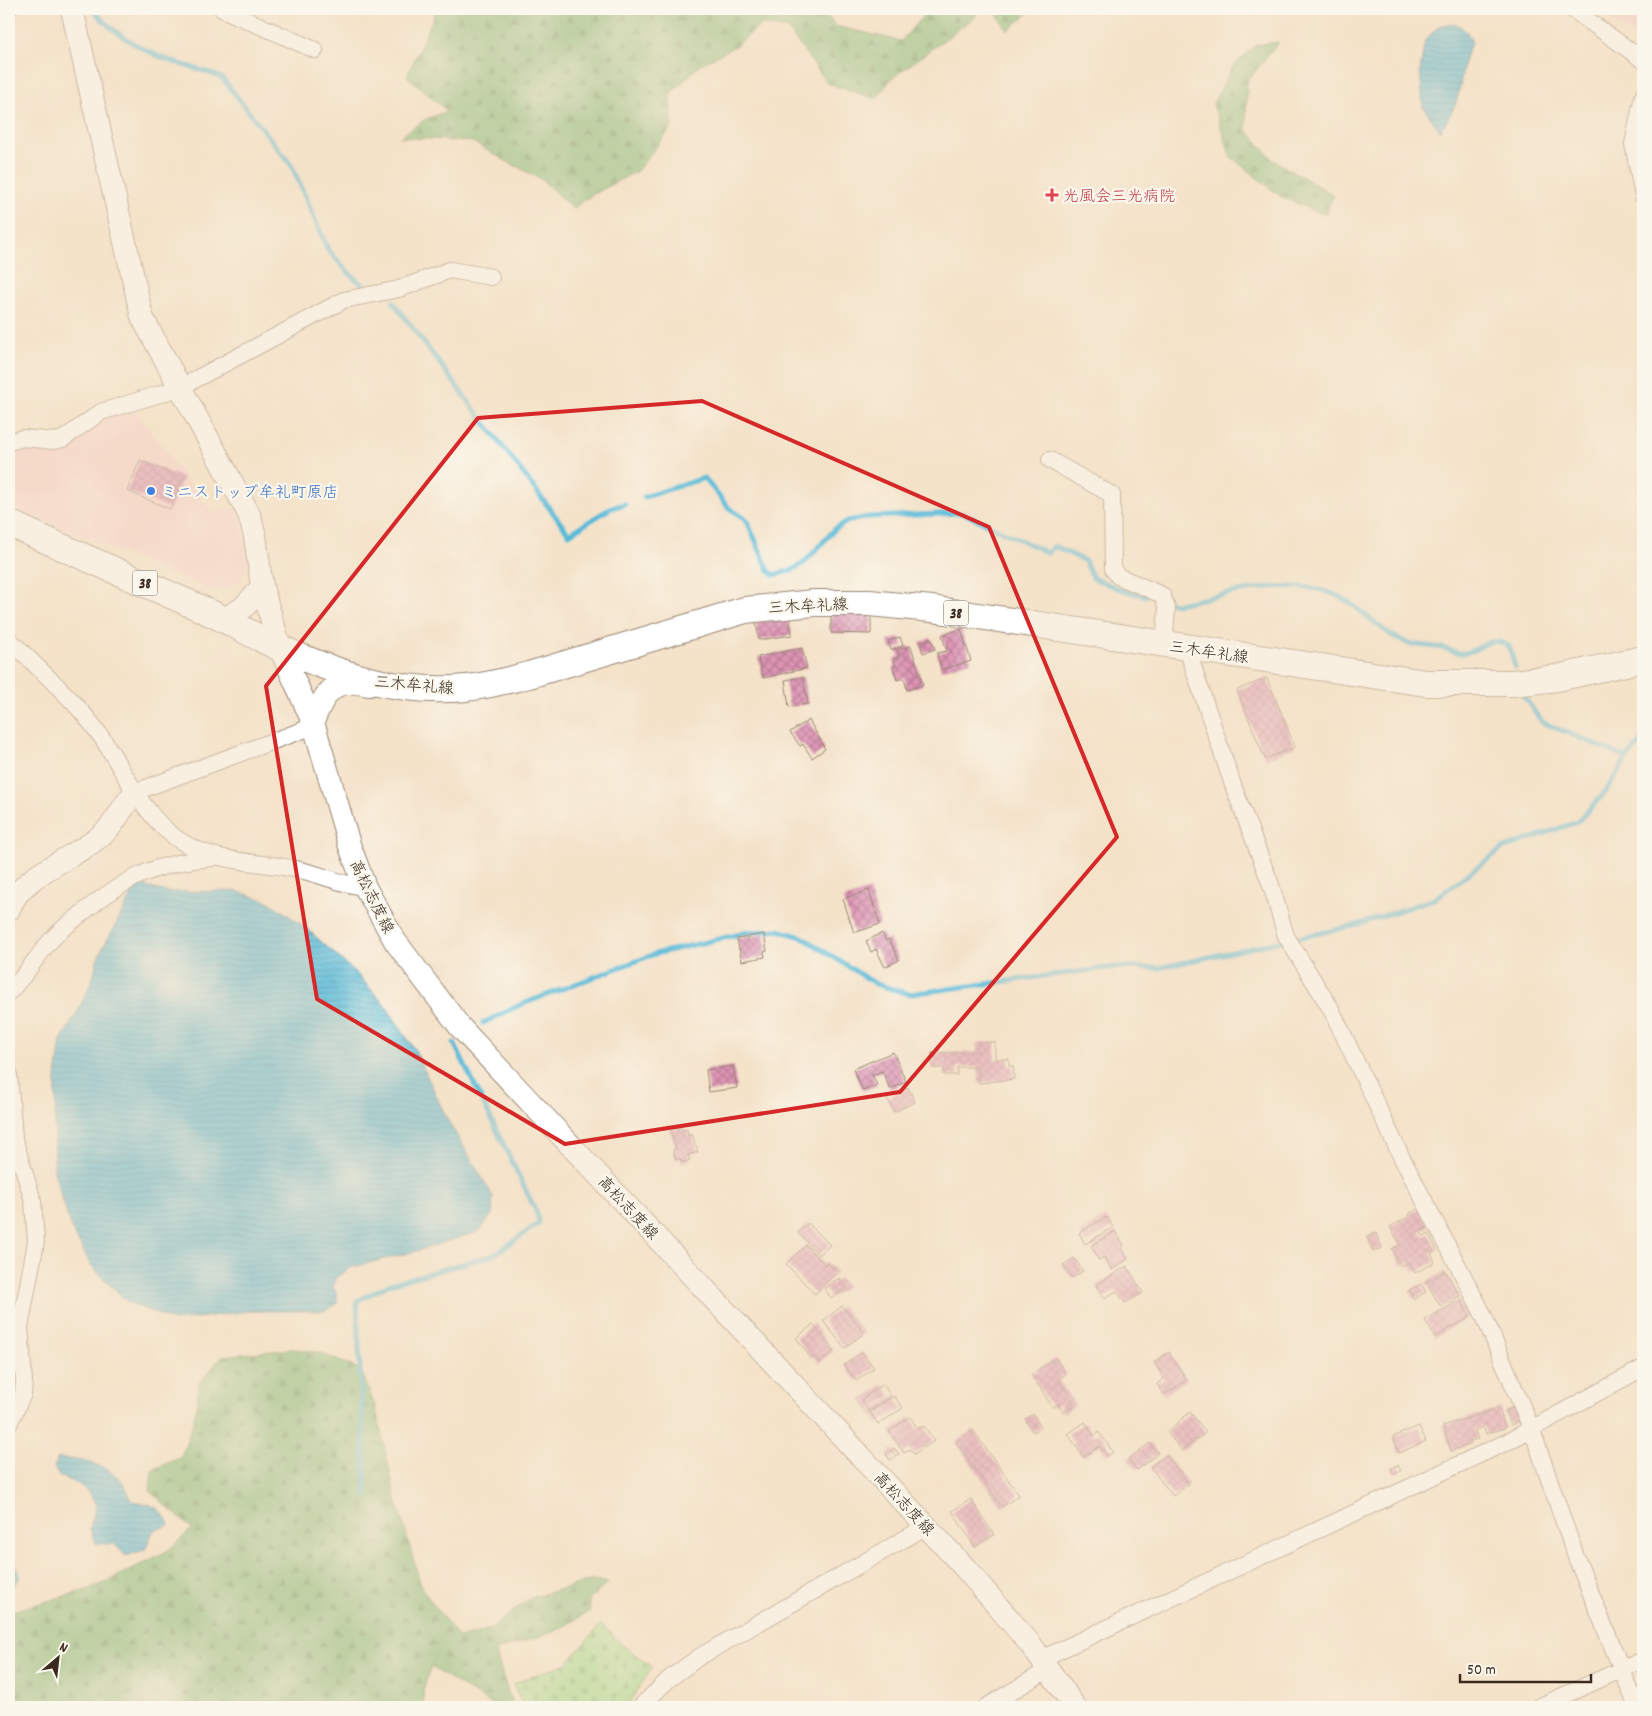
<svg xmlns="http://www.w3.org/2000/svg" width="1652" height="1716" font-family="Dekko,'Klee One',sans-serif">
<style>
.built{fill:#f7d0cd}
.forest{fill:url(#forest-firs);stroke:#5e734c}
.cemetery{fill:url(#cemetery-stones);stroke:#6e8457}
.water{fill:url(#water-rules);stroke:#4a727b}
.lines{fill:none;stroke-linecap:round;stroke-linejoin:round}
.stream{stroke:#59bad8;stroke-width:5}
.building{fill:url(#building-cross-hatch)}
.street-casing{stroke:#988674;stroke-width:18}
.secondary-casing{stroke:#988674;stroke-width:24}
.primary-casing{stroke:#988674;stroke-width:28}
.street{stroke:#fff;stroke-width:16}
.secondary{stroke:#fff;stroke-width:22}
.primary{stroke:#fff;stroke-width:26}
.marked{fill:none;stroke:#d62828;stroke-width:4;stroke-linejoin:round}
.health-dot{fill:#e0444e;stroke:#fbf7ec;stroke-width:2}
.shop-dot{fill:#3f7fe0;stroke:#fbf7ec;stroke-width:2}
.labels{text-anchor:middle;stroke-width:4.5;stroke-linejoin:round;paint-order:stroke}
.shield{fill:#fbf7ec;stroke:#75685c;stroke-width:1}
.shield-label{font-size:15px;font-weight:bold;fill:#3b2a1e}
.health-label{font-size:16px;fill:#be3a42;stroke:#fbf7ec;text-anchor:start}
.shop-label{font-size:16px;fill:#366cbe;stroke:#fbf7ec;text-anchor:start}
.street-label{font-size:16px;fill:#3b2a1e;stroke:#fbf7ec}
</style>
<defs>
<pattern id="forest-firs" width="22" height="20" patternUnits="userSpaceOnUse" patternTransform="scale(1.25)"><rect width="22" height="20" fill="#81bc7a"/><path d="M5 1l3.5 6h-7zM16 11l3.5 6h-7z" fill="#6b9963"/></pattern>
<pattern id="cemetery-stones" width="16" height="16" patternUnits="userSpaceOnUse" patternTransform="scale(1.25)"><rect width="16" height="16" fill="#a2dd90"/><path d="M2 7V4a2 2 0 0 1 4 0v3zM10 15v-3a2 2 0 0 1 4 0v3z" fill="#8cbe7c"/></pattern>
<pattern id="water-rules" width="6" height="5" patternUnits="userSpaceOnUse" patternTransform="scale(1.25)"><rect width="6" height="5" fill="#59bad8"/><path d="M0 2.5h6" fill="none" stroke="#4b97af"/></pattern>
<pattern id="building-cross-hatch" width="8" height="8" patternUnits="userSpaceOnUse" patternTransform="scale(1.25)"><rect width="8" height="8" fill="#de94b5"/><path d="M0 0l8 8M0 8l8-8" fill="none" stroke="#b57993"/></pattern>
</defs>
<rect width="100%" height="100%" fill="#fbf7ec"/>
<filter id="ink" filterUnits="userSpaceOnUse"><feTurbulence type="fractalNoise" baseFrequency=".02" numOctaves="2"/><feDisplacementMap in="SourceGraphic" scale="10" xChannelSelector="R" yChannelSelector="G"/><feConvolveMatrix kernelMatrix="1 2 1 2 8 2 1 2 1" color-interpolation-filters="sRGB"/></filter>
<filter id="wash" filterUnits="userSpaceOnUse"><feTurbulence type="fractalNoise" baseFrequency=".0096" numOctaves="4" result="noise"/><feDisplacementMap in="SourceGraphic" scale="20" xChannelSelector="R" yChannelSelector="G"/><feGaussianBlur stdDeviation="1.12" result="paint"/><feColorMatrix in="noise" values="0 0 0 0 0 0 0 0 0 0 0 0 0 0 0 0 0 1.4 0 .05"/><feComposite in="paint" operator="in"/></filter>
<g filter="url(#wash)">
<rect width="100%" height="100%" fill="#f4e2c9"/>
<path class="built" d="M 1593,9 L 1643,9 L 1643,41 Z
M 129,402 L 213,515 L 236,505 L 242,517 L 250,564 L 238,583 L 230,587 L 211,590 L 9,505 L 9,443 L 55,446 Z"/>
<path class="forest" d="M 437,9 L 822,9 L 835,26 L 901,41 L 929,9 L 974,9 L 976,16 L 891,79 L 876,99 L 827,83 L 788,29 L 761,25 L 734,47 L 701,64 L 670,94 L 672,127 L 637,171 L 590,196 L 573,209 L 541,179 L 504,160 L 473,142 L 400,137 L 426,119 L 447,111 L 407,76 Z
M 998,9 L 1033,9 L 1008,30 L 995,12 Z
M 1279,42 L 1247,81 L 1246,129 L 1273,160 L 1334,195 L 1325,215 L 1280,196 L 1231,157 L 1213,104 L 1232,67 L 1256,45 Z
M 293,1349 L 318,1352 L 361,1370 L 375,1406 L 396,1499 L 422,1589 L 459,1638 L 491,1629 L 530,1598 L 593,1580 L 609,1583 L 589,1599 L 590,1611 L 556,1631 L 495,1651 L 513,1707 L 496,1707 L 431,1667 L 423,1690 L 424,1707 L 9,1707 L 9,1612 L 96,1587 L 167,1551 L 192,1529 L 150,1491 L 152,1470 L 181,1457 L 193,1424 L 200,1382 L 222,1356 Z"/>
<path class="cemetery" d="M 601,1624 L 622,1645 L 652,1667 L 630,1702 L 614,1707 L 524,1707 L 513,1684 L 567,1663 Z"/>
<path class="water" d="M 9,9 L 21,9 L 9,25 Z
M 1457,24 L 1467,32 L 1472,42 C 1460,65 1464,73 1458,96 C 1455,109 1447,120 1440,131 L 1423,107 L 1420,71 L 1425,40 L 1440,25 Z
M 139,881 L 147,887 L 167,892 L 236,891 L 268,901 L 304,926 L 357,974 L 386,1006 L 415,1050 L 447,1119 L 493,1196 L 492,1214 L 480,1231 L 428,1248 L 350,1268 L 337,1277 L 333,1287 L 337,1294 L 337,1304 L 324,1311 L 249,1311 L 174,1321 L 128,1302 L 92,1267 L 71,1228 L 54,1172 L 56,1077 L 61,1040 L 79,1009 L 92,981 L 98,957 Z
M 58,1458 C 88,1460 124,1467 131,1501 C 149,1503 162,1506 169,1525 L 153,1531 L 145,1550 L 126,1556 L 114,1544 L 96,1544 L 90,1529 L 96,1505 C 85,1486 80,1483 60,1477 L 54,1467 Z
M 9,1549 L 20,1578 L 9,1590 Z"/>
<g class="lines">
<path class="stream" d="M 92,9 C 117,37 151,56 187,66 C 200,70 211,72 223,79 L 292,166 L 328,250 L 351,275 L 368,289
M 393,302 L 569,534 L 611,508 L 625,504
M 644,497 L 704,478 L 729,508 L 746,519 L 769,571 L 774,575 L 792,570 L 804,563 L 835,529 L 848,521 L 869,517 L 963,513 L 1048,553 L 1054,546 L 1085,561 L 1093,578 L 1122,590 L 1146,596
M 1169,602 L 1177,604 C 1226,595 1296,573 1342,598 C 1364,610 1387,639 1412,644 C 1422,646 1432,646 1442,648 C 1449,649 1454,653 1461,653 C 1483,653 1484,633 1509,646 L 1515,667
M 1520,691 L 1542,722 L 1627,758
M 483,1023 L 520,1005 L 655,954 L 749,932 L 778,930 L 802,937 L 876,984 L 909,994 L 1115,967 L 1158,968 L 1353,926 L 1434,899 L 1502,849 L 1577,822 L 1603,795 L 1627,758 L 1643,740
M 366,1496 L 357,1301 L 390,1284 L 494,1255 L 539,1223 L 536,1211 L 454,1043"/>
</g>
<g id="blocks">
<path class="building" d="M 140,460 L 183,478 L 170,509 L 127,491 Z
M 831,613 L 871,614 L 871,634 L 831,633 Z
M 789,617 L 792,635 L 759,640 L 756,622 Z
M 961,629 L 971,661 L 941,670 L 937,653 L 947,651 L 942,635 Z
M 900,637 L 903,646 L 891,650 L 888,641 Z
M 931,638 L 935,649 L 923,653 L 920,642 Z
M 911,646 L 923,685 L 907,690 L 904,678 L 897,680 L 893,667 L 896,666 L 893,659 L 899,657 L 897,650 Z
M 802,648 L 807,668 L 763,678 L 758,657 Z
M 803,677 L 808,704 L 789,707 L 785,680 Z
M 1267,678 L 1295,747 L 1265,759 L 1237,690 Z
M 809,720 L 825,749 L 812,758 L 803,744 L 800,746 L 790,732 Z
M 869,890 L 880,924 L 854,933 L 843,899 Z
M 882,933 L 886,941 L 889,939 L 899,960 L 885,967 L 876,949 L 871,952 L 866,941 Z
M 764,934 L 767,951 L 764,952 L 765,957 L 742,961 L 737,939 Z
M 977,1042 L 995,1042 L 995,1059 L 1009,1059 L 1009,1066 L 1013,1066 L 1014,1079 L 979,1083 L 978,1067 L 957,1067 L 957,1075 L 944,1075 L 944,1068 L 932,1068 L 932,1053 L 977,1052 Z
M 893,1052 L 906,1082 L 890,1089 L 882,1071 L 872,1075 L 877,1085 L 863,1091 L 853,1069 Z
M 733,1066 L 737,1088 L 709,1092 L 706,1070 Z
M 908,1087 L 915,1102 L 894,1112 L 887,1098 Z
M 681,1127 L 683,1131 L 687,1129 L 688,1136 L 692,1134 L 698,1152 L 688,1155 L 690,1160 L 682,1163 L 680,1158 L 676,1160 L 673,1150 L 676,1149 L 670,1130 Z
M 1419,1208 L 1429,1226 L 1420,1231 L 1423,1236 L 1429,1234 L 1437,1250 L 1431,1253 L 1435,1262 L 1415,1273 L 1409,1262 L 1401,1266 L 1392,1249 L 1400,1245 L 1390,1227 L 1410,1216 L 1409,1214 Z
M 1106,1217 L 1113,1227 L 1085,1244 L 1079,1233 Z
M 808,1223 L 830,1245 L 819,1255 L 798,1233 Z
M 1115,1231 L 1124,1245 L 1121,1247 L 1128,1259 L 1112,1270 L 1104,1257 L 1099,1260 L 1091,1246 Z
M 1376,1233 L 1382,1248 L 1373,1252 L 1367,1237 Z
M 806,1245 L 825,1265 L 827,1262 L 837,1272 L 815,1294 L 786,1264 Z
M 1074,1258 L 1083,1271 L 1072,1278 L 1063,1265 Z
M 1127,1266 L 1143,1293 L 1125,1303 L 1117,1291 L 1104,1298 L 1096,1285 Z
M 1445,1271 L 1460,1296 L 1441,1307 L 1426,1282 Z
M 839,1278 L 847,1287 L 831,1298 L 824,1288 Z
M 1421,1284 L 1426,1292 L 1414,1299 L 1409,1290 Z
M 1460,1300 L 1470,1317 L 1435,1337 L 1425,1320 Z
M 842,1306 L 864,1333 L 845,1348 L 823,1321 Z
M 813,1324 L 834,1351 L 819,1363 L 813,1356 L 811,1358 L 796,1338 Z
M 862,1352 L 874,1368 L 856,1381 L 844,1365 Z
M 1169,1352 L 1187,1380 L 1164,1395 L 1157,1384 L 1164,1379 L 1154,1362 Z
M 1056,1358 L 1066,1374 L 1058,1379 L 1075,1405 L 1064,1413 L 1058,1404 L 1053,1408 L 1031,1374 Z
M 883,1384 L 891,1396 L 869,1411 L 861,1400 Z
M 894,1396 L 903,1408 L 878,1424 L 870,1412 Z
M 1516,1406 L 1523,1419 L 1511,1425 L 1505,1411 Z
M 1499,1408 L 1505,1428 L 1486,1434 L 1483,1427 L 1475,1430 L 1478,1439 L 1470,1441 L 1471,1444 L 1451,1451 L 1443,1426 Z
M 1190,1412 L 1206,1432 L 1182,1451 L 1167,1432 Z
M 1033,1414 L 1041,1427 L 1033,1432 L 1025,1419 Z
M 910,1417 L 918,1429 L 924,1426 L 934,1441 L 914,1454 L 910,1449 L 904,1453 L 889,1431 Z
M 1085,1422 L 1094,1436 L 1099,1432 L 1113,1452 L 1107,1456 L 1100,1446 L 1083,1457 L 1068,1434 Z
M 1419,1426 L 1426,1441 L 1399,1453 L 1393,1437 Z
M 973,1430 L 1019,1495 L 1002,1507 L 956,1442 Z
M 1150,1443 L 1158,1453 L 1137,1470 L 1128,1459 Z
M 894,1448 L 899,1454 L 890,1460 L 886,1454 Z
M 1166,1455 L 1189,1484 L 1173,1496 L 1150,1467 Z
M 1398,1465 L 1401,1471 L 1394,1474 L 1391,1468 Z
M 971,1499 L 994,1535 L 975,1547 L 952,1511 Z"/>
</g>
</g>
<g filter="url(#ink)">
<use href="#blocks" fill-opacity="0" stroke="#988674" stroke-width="1"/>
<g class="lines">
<g class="street-casing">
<path id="street" d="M 222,9 L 315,50
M 1572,9 L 1643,60
M 1643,96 L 1633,144 L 1643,196
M 9,442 L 23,438 L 54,441 L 63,439 L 101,412 L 179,388 L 344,300 L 399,289 L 450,270 L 491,277
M 1050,460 L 1112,495 L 1113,569 L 1118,576 L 1162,595 L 1167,608 L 1164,645
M 9,639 C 39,670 75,699 100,735 C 123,768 144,818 179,840 C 214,863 256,861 295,869 C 319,873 340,885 365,887
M 1187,649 L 1234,788 L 1271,885 L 1286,936 L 1331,1009 L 1401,1156 L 1483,1314 L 1532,1430 L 1576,1557 L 1637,1707
M 135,792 L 314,726
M 9,992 C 26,976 38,953 55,936 C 63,928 73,921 81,914 C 125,878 155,863 212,858
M 9,1074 L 14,1138 L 33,1201 L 36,1242 L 20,1327 L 24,1382 L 23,1394 L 9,1424
M 1041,1659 L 1509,1441 L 1643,1368
M 641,1706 L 669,1679 L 699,1657 L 927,1526
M 986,1707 L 1049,1669
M 1538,1707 L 1643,1660"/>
</g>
<g class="secondary-casing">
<path id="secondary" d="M 72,9 L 142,317 L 249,514 L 255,536 L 262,587 L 280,648 L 313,722 L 349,844 L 365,887 L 395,941 L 460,1027 L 966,1569 L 1031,1645 L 1075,1707
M 224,619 L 243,608 L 262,587
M 313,722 C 325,691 334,677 369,685
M 9,909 C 23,870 84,857 110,827 C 119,816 125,803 135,792"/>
</g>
<g class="primary-casing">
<path id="primary" d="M 9,523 C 73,553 138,580 202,609 C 229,621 254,636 280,648 C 338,674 402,695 466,688 C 487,686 508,680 529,675 L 745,610 L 814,603 L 869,603 L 932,609 L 1426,683 L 1513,683 L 1557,678 L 1643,659"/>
</g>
<use href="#street" class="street"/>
<use href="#secondary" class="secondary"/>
<use href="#primary" class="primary"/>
</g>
</g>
<path d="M0 0H1652V1716H0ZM 702,401 L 989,527 L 1117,837 L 900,1092 L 565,1144 L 317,999 L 266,686 L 478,418 Z" fill="#f4e2c9" fill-opacity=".55" fill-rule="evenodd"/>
<path class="marked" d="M 702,401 L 989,527 L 1117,837 L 900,1092 L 565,1144 L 317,999 L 266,686 L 478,418 Z"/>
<path class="health-dot" d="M1049.5 187.5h5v5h5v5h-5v5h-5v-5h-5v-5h5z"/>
<circle class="shop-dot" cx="151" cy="491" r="5"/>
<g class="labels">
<g class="shield">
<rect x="132.5" y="570.5" width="25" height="25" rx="4"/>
<rect x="943.5" y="600.5" width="25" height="25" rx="4"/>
</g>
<g class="shield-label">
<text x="145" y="588">38</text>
<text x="956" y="618">38</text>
</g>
<g class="health-label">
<text x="1063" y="201">光風会三光病院</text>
</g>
<g class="shop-label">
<text x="161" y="497">ミニストップ牟礼町原店</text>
</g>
<g class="street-label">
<text transform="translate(808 605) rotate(-3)" y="6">三木牟礼線</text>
<text transform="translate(1209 651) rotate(8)" y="6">三木牟礼線</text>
<text transform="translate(414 684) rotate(5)" y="6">三木牟礼線</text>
<text transform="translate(373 896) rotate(64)" y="6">高松志度線</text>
<text transform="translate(629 1207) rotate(47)" y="6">高松志度線</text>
<text transform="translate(905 1503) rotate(47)" y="6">高松志度線</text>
</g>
</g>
<rect width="1652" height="1716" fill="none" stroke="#fbf7ec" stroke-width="30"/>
<g transform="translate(58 1658) rotate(28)" stroke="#fbf7ec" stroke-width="4" paint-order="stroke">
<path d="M0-4L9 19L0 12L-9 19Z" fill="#3b2a1e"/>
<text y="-8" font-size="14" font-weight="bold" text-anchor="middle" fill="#3b2a1e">N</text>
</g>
<path d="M1460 1674v8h131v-8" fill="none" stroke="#3b2a1e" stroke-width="2.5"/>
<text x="1467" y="1674" font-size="15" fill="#3b2a1e" stroke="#fbf7ec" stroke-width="4" paint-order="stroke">50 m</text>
</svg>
